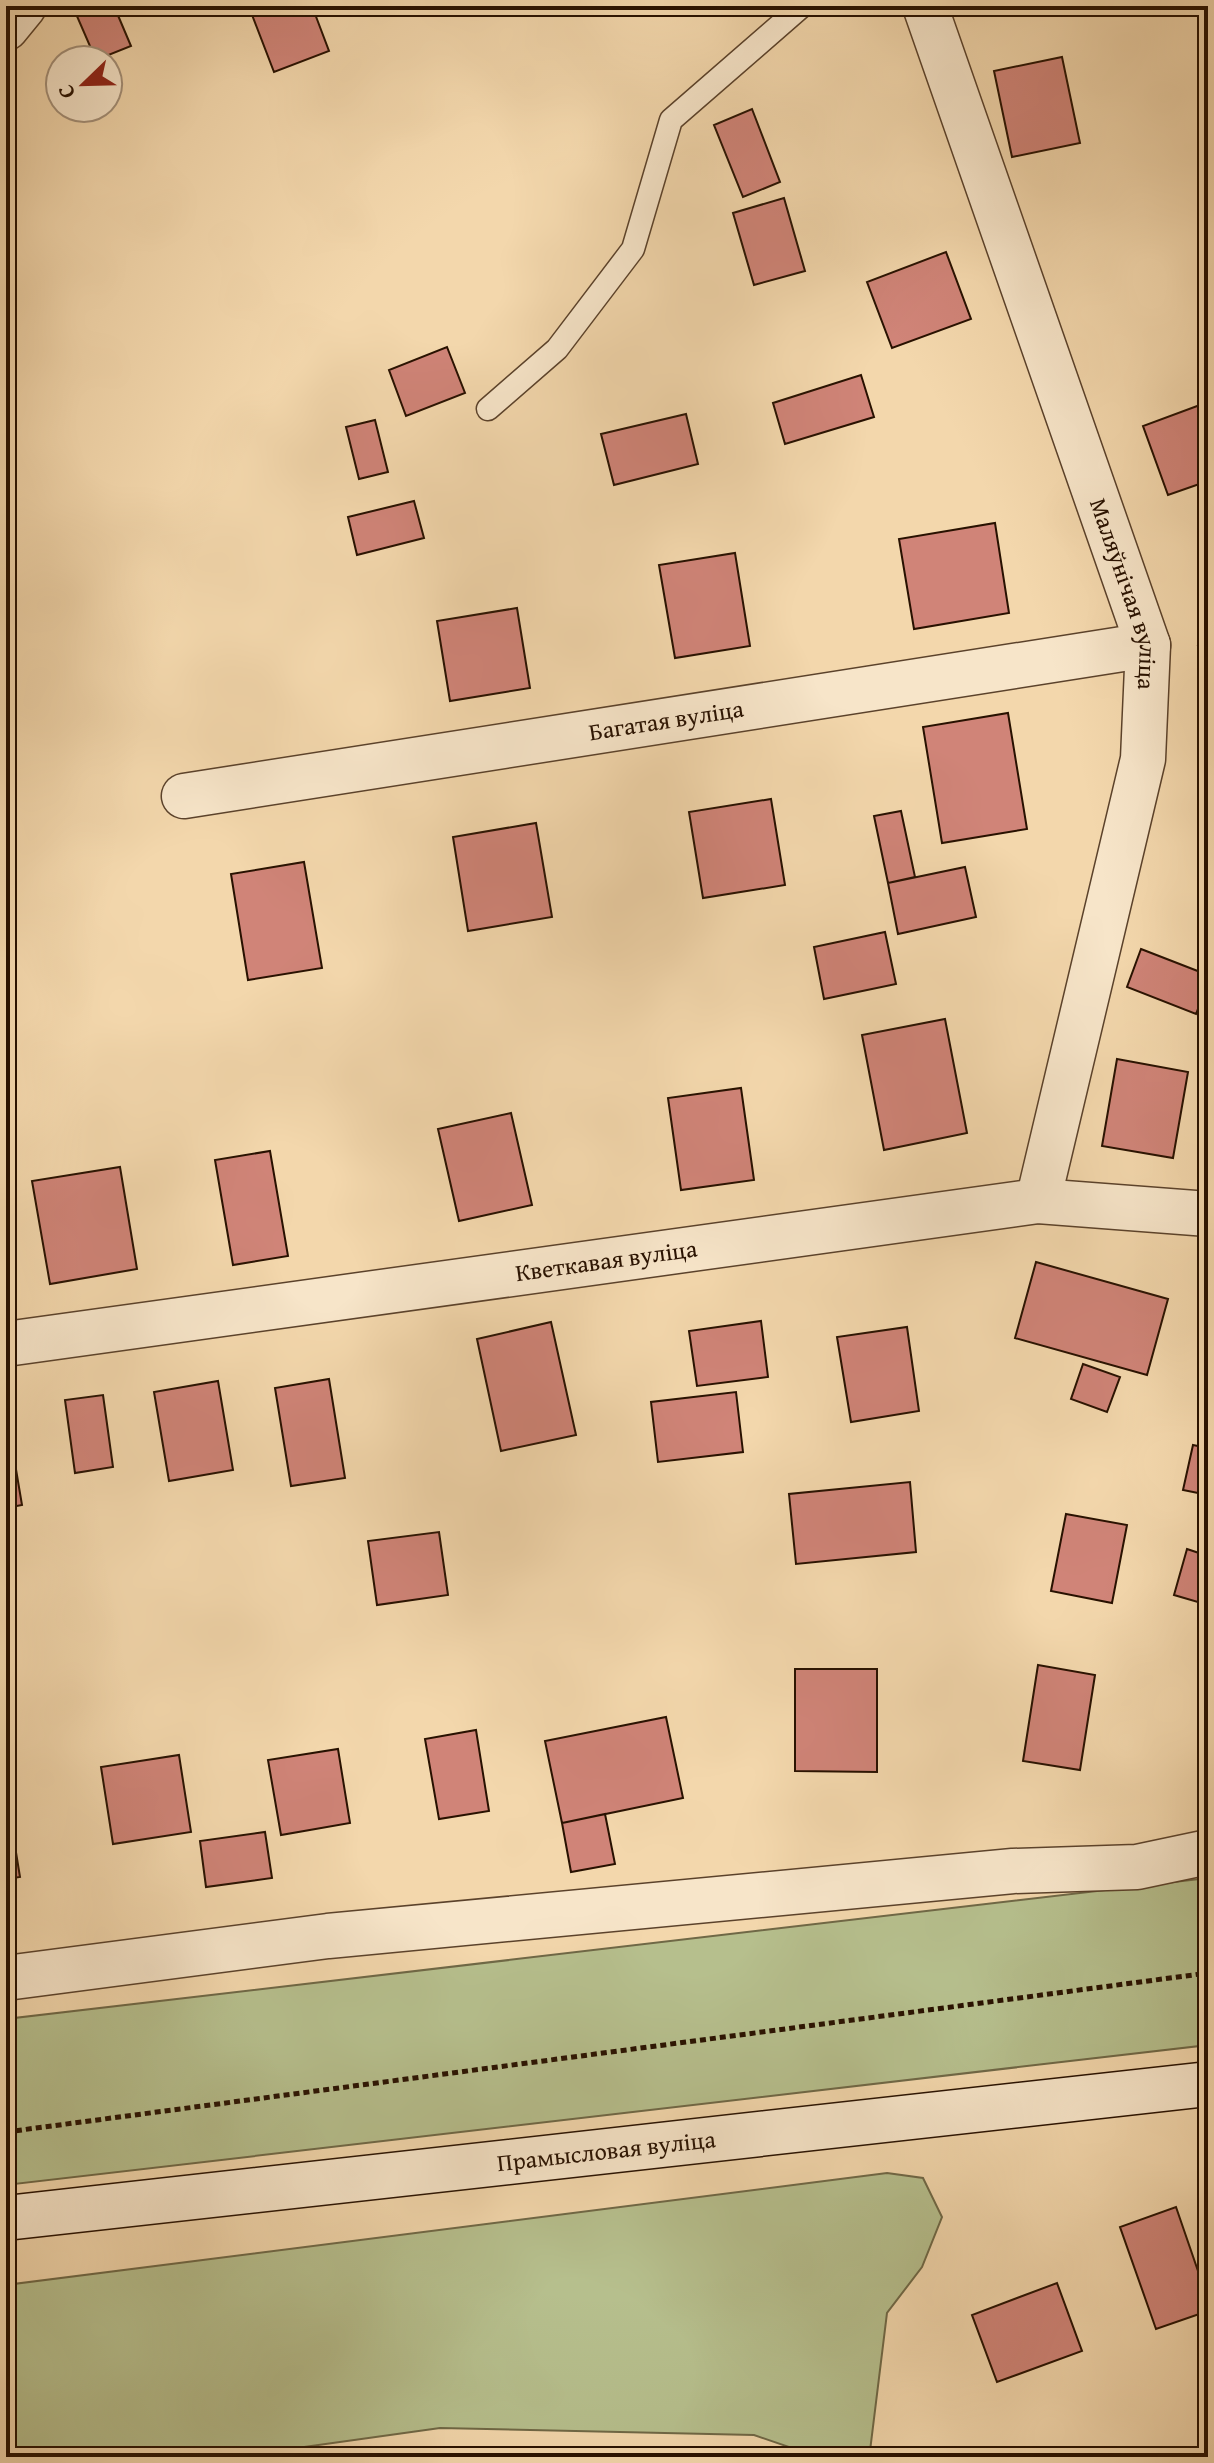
<svg xmlns="http://www.w3.org/2000/svg" width="1214" height="2463" font-family="'Gentium Book Plus',serif">
<style>
.green{fill:#b6bf8d;stroke:#6f6846;stroke-width:2}
.building{fill:#d08478;stroke:#281100;stroke-width:2}
.lines{fill:none;stroke-linecap:round;stroke-linejoin:round}
.lane-casing{stroke:#5b422b;stroke-width:25}
.street-casing{stroke:#5b422b;stroke-width:47}
.secondary-casing{stroke:#281100;stroke-width:47}
.path{stroke:#281100;stroke-width:5;stroke-dasharray:6 4;stroke-linecap:butt}
.lane{stroke:#f7e5c9;stroke-width:22}
.street{stroke:#f7e5c9;stroke-width:44}
.secondary{stroke:#f7e5c9;stroke-width:44}
.labels{text-anchor:middle;stroke-width:8;stroke-linejoin:round;paint-order:stroke}
.street-label{font-size:24px;fill:#281100;stroke:#f7e5c9}
</style>
<rect width="100%" height="100%" fill="#f3d7ac"/>
<filter id="stains"><feTurbulence type="fractalNoise" baseFrequency=".0025" numOctaves="4"/><feColorMatrix values="0 0 0 0 .2 0 0 0 0 .09 0 0 0 0 .02 0 0 0 .5 -.17"/></filter>
<radialGradient id="worn" r=".72"><stop offset=".6" stop-color="#630" stop-opacity="0"/><stop offset="1" stop-color="#630" stop-opacity=".3"/></radialGradient>
<path class="green" d="M 1208,1878 L 1208,2045 L 6,2185 L 6,2019 Z
M 887,2173 L 923,2178 L 942,2217 L 922,2267 L 887,2313 L 870,2451 L 818,2457 L 754,2435 L 440,2428 L 232,2457 L 6,2457 L 6,2285 Z"/>
<path class="building" d="M 114,6 L 131,46 L 96,60 L 73,7 Z
M 312,6 L 329,51 L 274,72 L 249,7 Z
M 1062,57 L 1080,143 L 1012,157 L 994,71 Z
M 752,109 L 780,182 L 743,197 L 714,125 Z
M 784,198 L 805,271 L 754,285 L 733,213 Z
M 946,252 L 971,319 L 892,348 L 867,282 Z
M 447,347 L 465,393 L 406,416 L 389,370 Z
M 861,375 L 874,417 L 785,444 L 773,403 Z
M 1208,402 L 1208,481 L 1168,495 L 1143,426 Z
M 686,414 L 698,464 L 614,485 L 601,434 Z
M 375,420 L 388,472 L 359,479 L 346,427 Z
M 414,501 L 424,538 L 357,555 L 348,517 Z
M 995,523 L 1009,613 L 914,629 L 899,539 Z
M 735,553 L 750,646 L 675,658 L 659,565 Z
M 1208,603 L 1208,647 L 1198,645 Z
M 517,608 L 530,688 L 450,701 L 437,621 Z
M 1008,713 L 1027,829 L 942,843 L 923,727 Z
M 771,799 L 785,885 L 703,898 L 689,812 Z
M 901,811 L 915,877 L 888,883 L 874,816 Z
M 536,823 L 552,917 L 468,931 L 453,837 Z
M 304,862 L 322,968 L 248,980 L 231,874 Z
M 965,867 L 976,917 L 898,934 L 888,883 Z
M 885,932 L 896,984 L 824,999 L 814,947 Z
M 1141,949 L 1208,975 L 1208,983 L 1196,1014 L 1127,987 Z
M 945,1019 L 967,1133 L 884,1150 L 862,1035 Z
M 1117,1059 L 1188,1072 L 1173,1158 L 1102,1146 Z
M 741,1088 L 754,1180 L 681,1190 L 668,1098 Z
M 511,1113 L 532,1205 L 459,1221 L 438,1129 Z
M 270,1151 L 288,1256 L 233,1265 L 215,1160 Z
M 120,1167 L 137,1269 L 50,1284 L 32,1181 Z
M 1036,1262 L 1168,1299 L 1147,1375 L 1015,1338 Z
M 761,1321 L 768,1377 L 697,1386 L 689,1331 Z
M 551,1322 L 576,1435 L 501,1451 L 477,1339 Z
M 907,1327 L 919,1411 L 851,1422 L 837,1337 Z
M 1083,1364 L 1120,1377 L 1107,1412 L 1071,1399 Z
M 329,1379 L 345,1478 L 291,1486 L 275,1388 Z
M 218,1381 L 233,1470 L 169,1481 L 154,1392 Z
M 736,1392 L 743,1452 L 658,1462 L 651,1402 Z
M 103,1395 L 113,1467 L 75,1473 L 65,1400 Z
M 6,1410 L 22,1505 L 6,1508 Z
M 1193,1445 L 1208,1448 L 1208,1495 L 1183,1490 Z
M 910,1482 L 916,1552 L 796,1564 L 789,1494 Z
M 1066,1514 L 1127,1525 L 1112,1603 L 1051,1591 Z
M 439,1532 L 448,1595 L 377,1605 L 368,1541 Z
M 1187,1549 L 1208,1556 L 1208,1605 L 1174,1595 Z
M 1038,1665 L 1095,1675 L 1080,1770 L 1023,1761 Z
M 795,1669 L 877,1669 L 877,1772 L 795,1771 Z
M 666,1717 L 683,1798 L 562,1823 L 545,1741 Z
M 476,1730 L 489,1811 L 439,1819 L 425,1739 Z
M 338,1749 L 350,1823 L 281,1835 L 268,1760 Z
M 179,1755 L 191,1832 L 113,1844 L 101,1767 Z
M 6,1791 L 20,1877 L 6,1879 Z
M 605,1814 L 615,1864 L 571,1872 L 562,1823 Z
M 265,1832 L 272,1878 L 206,1887 L 200,1841 Z
M 1176,2207 L 1208,2300 L 1208,2311 L 1156,2329 L 1120,2227 Z
M 1057,2283 L 1082,2351 L 997,2382 L 972,2315 Z"/>
<g class="lines">
<g class="lane-casing">
<path id="lane" d="M 488,409 L 557,349 L 633,249 L 671,120 L 802,6"/>
</g>
<g class="street-casing">
<g id="street">
<path id="s1" d="M 925,6 L 1148,645 L 1143,759 L 1038,1201"/>
<path d="M 6,28 L 24,6"/>
<path id="s2" d="M 184,796 L 1148,645"/>
<path id="s3" d="M 6,1344 L 1038,1201 L 1208,1214"/>
<path d="M 6,1978 L 328,1936 L 1013,1871 L 1137,1867 L 1208,1852"/>
</g>
</g>
<g class="secondary-casing">
<g id="secondary">
<path id="s4" d="M 6,2218 L 1208,2084"/>
</g>
</g>
<path class="path" d="M 6,2132 L 1208,1973"/>
<use href="#lane" class="lane"/>
<use href="#street" class="street"/>
<use href="#secondary" class="secondary"/>
</g>
<g class="labels">
<g class="street-label">
<text dy="8" stroke="none"><textPath href="#s1" startOffset="622">Маляўнічая вуліца</textPath></text>
<text dy="8" stroke="none"><textPath href="#s2" startOffset="488">Багатая вуліца</textPath></text>
<text dy="8" stroke="none"><textPath href="#s3" startOffset="606">Кветкавая вуліца</textPath></text>
<text dy="8" stroke="none"><textPath href="#s4" startOffset="604">Прамысловая вуліца</textPath></text>
</g>
</g>
<rect width="1214" height="2463" fill="none" stroke="#f3d7ac" stroke-width="32"/>
<rect x="8" y="8" width="1198" height="2447" fill="none" stroke="#281100" stroke-width="4"/>
<rect x="16" y="16" width="1182" height="2431" fill="none" stroke="#281100" stroke-width="2"/>
<g transform="translate(84 84) rotate(247)"><circle r="38" fill="#f7e5c9" stroke="#a49079" stroke-width="2"/>
<path d="M0-6L14 30L0 20L-14 30Z" fill="#8f2418"/>
<text y="-12" font-size="22" font-weight="bold" text-anchor="middle" fill="#281100">С</text>
</g>
<rect width="100%" height="100%" filter="url(#stains)"/>
<rect width="100%" height="100%" fill="url(#worn)"/>
</svg>
